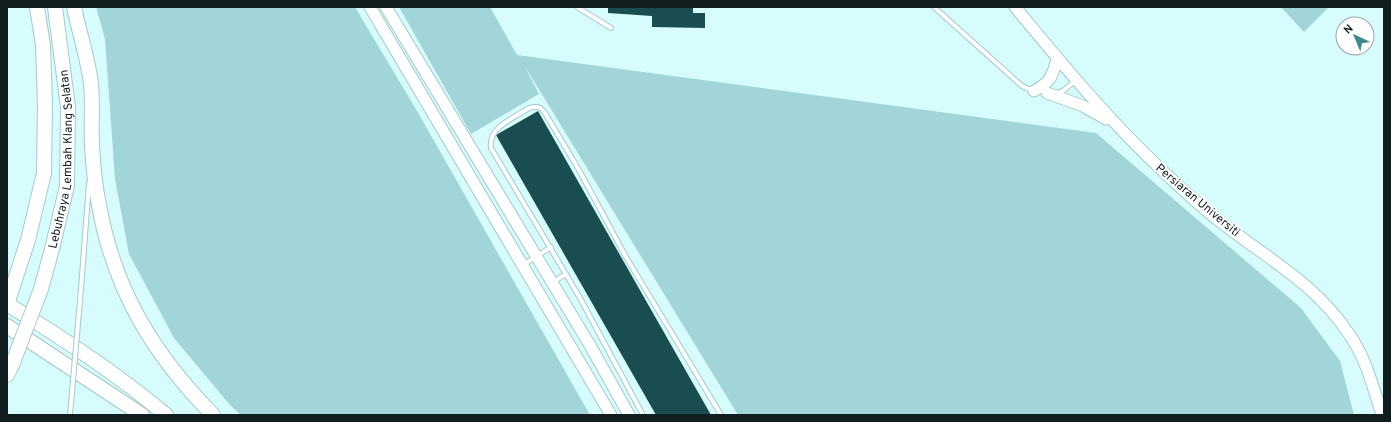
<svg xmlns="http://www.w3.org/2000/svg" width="1391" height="422" font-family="Overpass,sans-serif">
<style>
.green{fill:#a1d5d8}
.building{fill:#1a4d50}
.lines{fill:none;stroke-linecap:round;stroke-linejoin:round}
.lane-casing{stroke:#a5c9ca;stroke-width:6}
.secondary-casing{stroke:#a5c9ca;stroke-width:13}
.highway-casing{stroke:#a5c9ca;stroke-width:16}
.lane{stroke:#fff;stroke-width:4}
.secondary{stroke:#fff;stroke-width:11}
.highway{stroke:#fff;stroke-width:14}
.lane-bridge-casing{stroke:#a5c9ca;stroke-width:6;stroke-linecap:butt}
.highway-bridge-casing{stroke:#a5c9ca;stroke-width:16;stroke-linecap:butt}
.lane-bridge{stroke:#fff;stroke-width:4}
.highway-bridge{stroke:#fff;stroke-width:14}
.labels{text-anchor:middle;stroke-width:4;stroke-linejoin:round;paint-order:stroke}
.street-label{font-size:12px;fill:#101e1f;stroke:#fff}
</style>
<rect width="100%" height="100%" fill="#d7fcfe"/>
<path class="green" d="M 96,7 L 355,7 L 417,111 L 590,415 L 241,415 L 230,405 L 174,338 L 129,254 L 115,179 L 105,39 Z
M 399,7 L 490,7 L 517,55 L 1096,133 L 1301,308 L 1340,361 L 1354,415 L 738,415 L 524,65 L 539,94 L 471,134 Z
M 1281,7 L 1329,7 L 1304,32 Z"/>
<path class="building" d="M 608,7 L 693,7 L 693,13 L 705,13 L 705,28 L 652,27 L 652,16 L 608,13 Z
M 538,111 L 711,415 L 656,415 L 496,135 Z"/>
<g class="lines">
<g class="lane-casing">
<path id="lane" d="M 577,7 L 611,28
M 934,7 L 1022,86 L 1033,91
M 1056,93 L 1063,91 L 1075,81
M 523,265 L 551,247
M 553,282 L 566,274
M 81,289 L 89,183
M 643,415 L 580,298 L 491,148 C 488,127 514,118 529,108 C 537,106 540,106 545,113 L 579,170 L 626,257 L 721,415"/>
</g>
<g class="secondary-casing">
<path id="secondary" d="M 370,7 L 611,415
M 386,7 L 591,347 L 629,415
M 1015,7 C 1063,65 1110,122 1165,173 C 1183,190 1202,208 1222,223 C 1268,259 1316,284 1349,334 C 1366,358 1373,387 1382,415
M 1034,91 C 1051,82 1052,77 1057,59
M 1047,93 L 1083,106 L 1106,119"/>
</g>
<g class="highway-casing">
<g id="highway">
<path d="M 74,7 C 79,32 88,58 91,84 C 93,104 91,125 92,145 C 93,165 95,186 99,205 C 114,290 153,354 213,415"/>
<path id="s1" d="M 52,249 L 67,186 L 68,107 L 55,7"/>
<path d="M 7,304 L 28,240 L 44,173 L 45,105 L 43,45 L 37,7"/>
<path d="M 7,304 C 63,338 116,373 166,415"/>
<path d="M 7,326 L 142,415"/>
<path d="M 7,375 L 12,365"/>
</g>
</g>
<use href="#lane" class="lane"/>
<use href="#secondary" class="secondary"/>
<use href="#highway" class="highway"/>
<g class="lane-bridge-casing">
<path id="lane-bridge" d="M 70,415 L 81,289"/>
</g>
<g class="highway-bridge-casing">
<path id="highway-bridge" d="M 12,365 L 41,289 L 52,249"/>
</g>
<use href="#lane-bridge" class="lane-bridge"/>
<use href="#highway-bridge" class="highway-bridge"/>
</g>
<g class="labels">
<g class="street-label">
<text dy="4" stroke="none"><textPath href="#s1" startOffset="91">Lebuhraya Lembah Klang Selatan</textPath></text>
<text transform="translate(1198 200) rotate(40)" y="4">Persiaran Universiti</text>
</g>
</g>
<rect width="1391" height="422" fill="none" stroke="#101e1f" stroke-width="16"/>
<g transform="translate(1355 36) rotate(316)"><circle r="19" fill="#ffffff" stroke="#9fa5a5"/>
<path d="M0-3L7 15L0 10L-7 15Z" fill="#40888c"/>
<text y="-6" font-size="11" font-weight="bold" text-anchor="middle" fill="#101e1f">N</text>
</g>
</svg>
